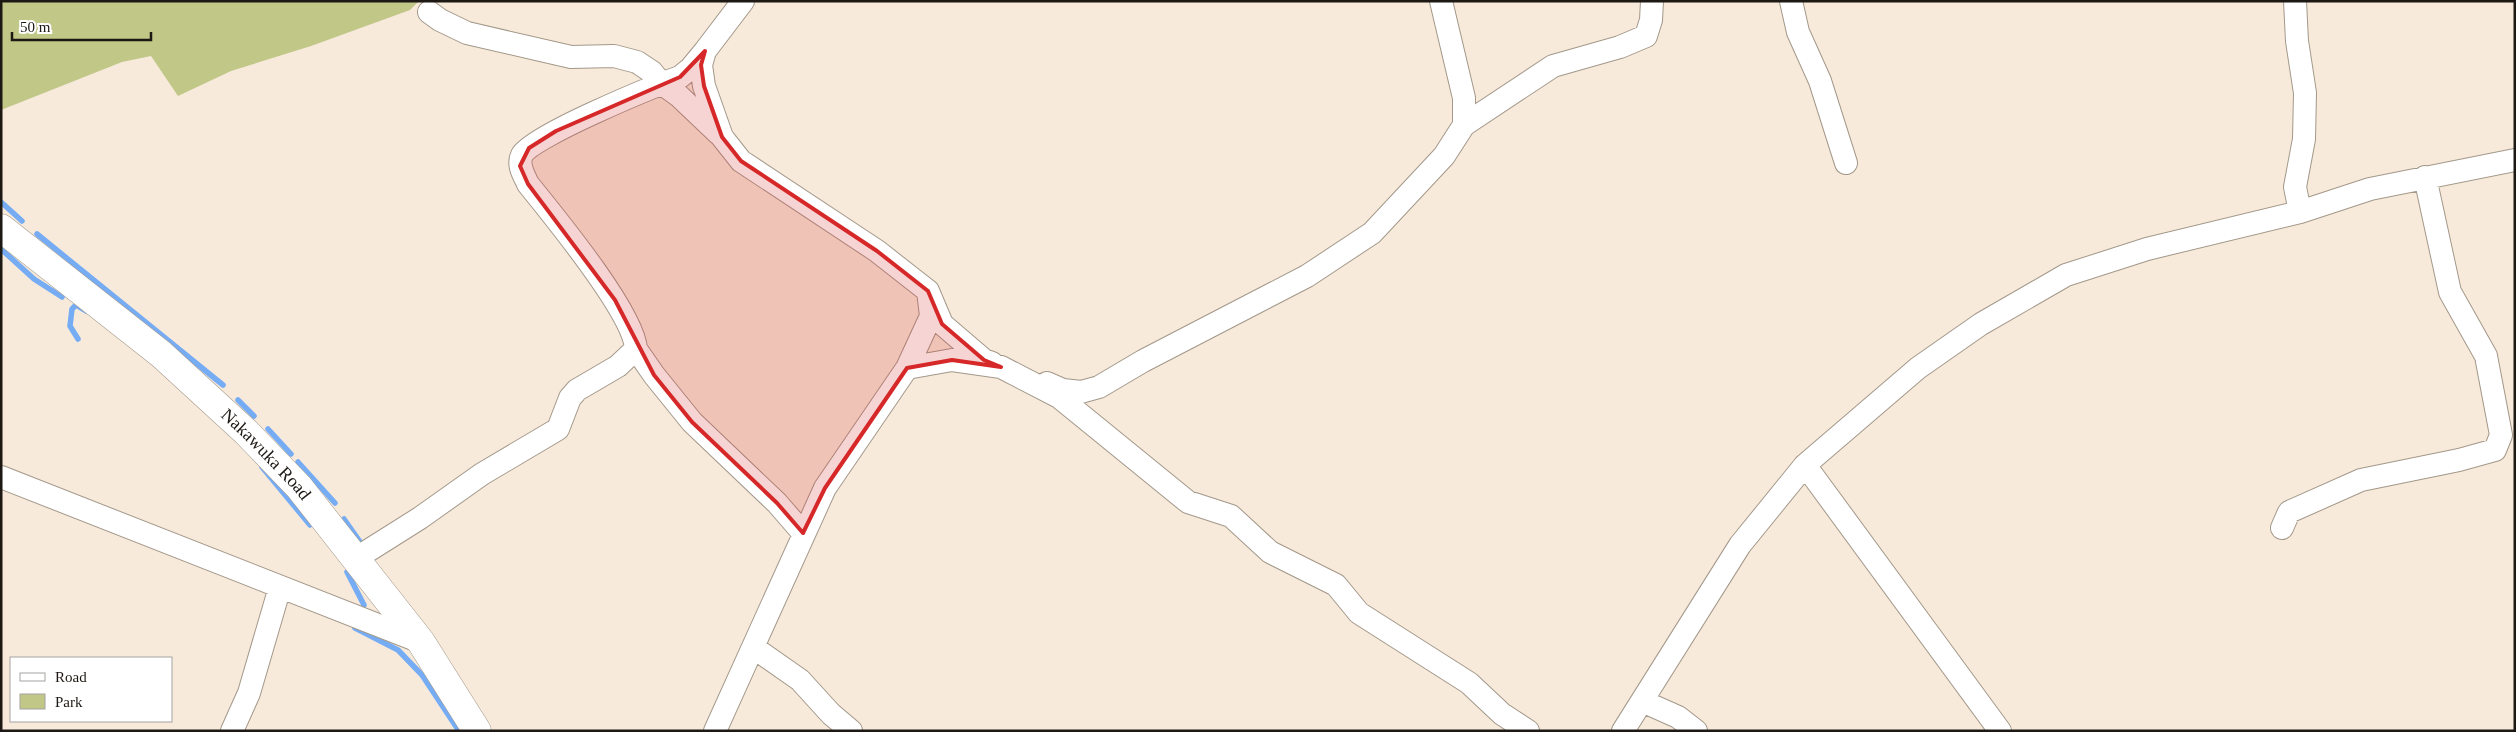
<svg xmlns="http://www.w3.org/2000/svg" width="2516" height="732" font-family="'Times New Roman',serif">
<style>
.green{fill:#c0c787}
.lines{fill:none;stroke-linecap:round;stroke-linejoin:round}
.stream{stroke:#76acf3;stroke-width:5.5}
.street-casing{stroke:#a3988a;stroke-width:24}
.secondary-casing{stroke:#a3988a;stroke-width:29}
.street{stroke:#fff;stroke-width:22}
.secondary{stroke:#fff;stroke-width:28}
.marked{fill:#d62828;fill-opacity:0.2;stroke:#d62828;stroke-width:4;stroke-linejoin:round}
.labels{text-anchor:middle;stroke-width:4;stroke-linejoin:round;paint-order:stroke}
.street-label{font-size:18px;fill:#1d1813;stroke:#fff}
</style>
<rect width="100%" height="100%" fill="#f7eadb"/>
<path class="green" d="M 1,1 L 419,1 L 410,10 L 311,46 L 231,71 L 178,96 L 151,56 L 122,62 L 1,110 Z"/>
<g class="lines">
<path class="stream" d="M 1,202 L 22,221
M 37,234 L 223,385
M 1,249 L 34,279 L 62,297
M 78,339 L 70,326 L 72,309 L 76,305 L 86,311
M 238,400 L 254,416
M 268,429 L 291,454
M 298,462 L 335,503
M 262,467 L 310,525
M 344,519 L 363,546
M 347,572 L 364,605
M 355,628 L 398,650 L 422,675 L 457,728"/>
<g class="street-casing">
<path id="street" d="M 743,1 L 705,51 L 701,65 L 704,86 L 722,137 L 741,161 L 877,251 L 928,291 L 931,316 L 907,368
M 1791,1 L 1798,32 L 1820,81 L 1846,163
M 2295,1 L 2297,41 L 2305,93 L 2304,139 L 2295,187 L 2300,212
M 429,12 L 440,20 L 467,33 L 571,57 L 614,56 L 637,62 L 652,72 L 661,83 L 679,96 L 719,134
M 1464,125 L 1553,66 L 1620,47 L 1646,36 L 1651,20 L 1652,1
M 928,291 L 942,324 L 984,360 L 992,363
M 636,349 L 654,375 L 692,422 L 777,503 L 803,533
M 1047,383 L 1063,390 L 1081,392 L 1099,387 L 1143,361 L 1307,276 L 1372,233 L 1444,156 L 1464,125 L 1464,98 L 1441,1
M 1805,465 L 2000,731
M 1,477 L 421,642
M 2282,528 L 2289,512 L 2361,480 L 2459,460 L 2495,450 L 2501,435 L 2486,356 L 2450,292 L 2425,177
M 355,559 L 420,518 L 482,474 L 558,429 L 570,398 L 577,390 L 618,366 L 636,349 C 634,313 553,215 528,184 C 524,175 517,165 522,155 C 532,136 654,86 680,77 L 691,68 L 705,51
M 753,647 L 800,680 L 831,714 L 851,731
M 1642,701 L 1678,717 L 1696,731
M 232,731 L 249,693 L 280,587
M 715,731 L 825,488 L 907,368 L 952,360 L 1001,367 L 1059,397 L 1188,502 L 1231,516 L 1270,552 L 1336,585 L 1359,613 L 1469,683 L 1502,714 L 1528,731
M 1623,731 L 1740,545 L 1805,465 L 1918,368 L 1981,324 L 2066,275 L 2147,249 L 2300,212 L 2370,189 L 2515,160"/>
</g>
<g class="secondary-casing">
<g id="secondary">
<path id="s1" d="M 1,228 L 161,354 L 246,432 L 299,487 L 421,642 L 477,731"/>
</g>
</g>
<use href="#street" class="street"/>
<use href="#secondary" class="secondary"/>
</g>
<path class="marked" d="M 705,51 L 701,65 L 704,86 L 722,137 L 741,161 L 877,251 L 928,291 L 942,324 L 984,360 L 1001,367 L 952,360 L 907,368 L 825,488 L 803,533 L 777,503 L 692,422 L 654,375 L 615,300 L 528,184 L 520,166 L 529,148 L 556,131 L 680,77 Z"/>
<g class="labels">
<g class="street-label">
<text dy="6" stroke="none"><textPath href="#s1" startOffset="349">Nakawuka Road</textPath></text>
</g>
</g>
<rect width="2516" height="732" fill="none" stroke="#1d1813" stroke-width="5"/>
<rect x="10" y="657" width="162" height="65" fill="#ffffff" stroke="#a5a3a1"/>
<rect x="20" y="673" width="25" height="8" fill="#ffffff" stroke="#a5a3a1"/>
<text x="55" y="682" font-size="15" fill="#1d1813">Road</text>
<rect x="20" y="694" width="25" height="15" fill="#c0c787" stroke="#a5a3a1"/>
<text x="55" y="707" font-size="15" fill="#1d1813">Park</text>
<path d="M12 32v8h139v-8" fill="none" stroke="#1d1813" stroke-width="2.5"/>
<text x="20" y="32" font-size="15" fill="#1d1813" stroke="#ffffff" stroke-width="4" paint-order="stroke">50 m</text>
</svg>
